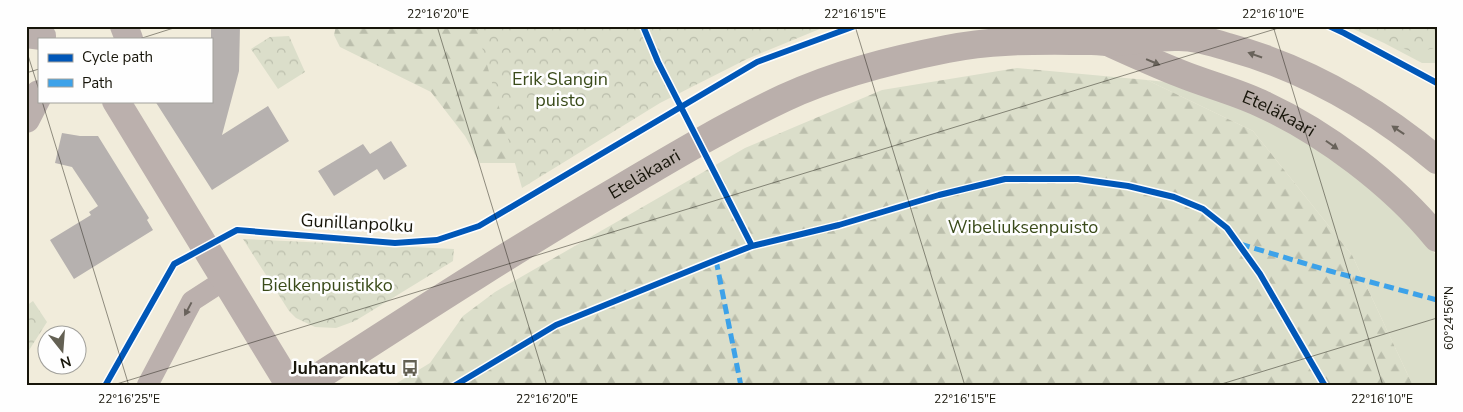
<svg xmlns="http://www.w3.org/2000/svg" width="1463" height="412" font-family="'Nunito Sans',sans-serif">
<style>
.green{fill:#dbdeca}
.forest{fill:url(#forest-firs)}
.park{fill:url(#park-crowns)}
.building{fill:#b6b1af}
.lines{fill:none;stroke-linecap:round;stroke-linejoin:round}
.lane{stroke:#bbb0ad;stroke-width:21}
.street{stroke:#bbb0ad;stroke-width:28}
.secondary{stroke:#baafab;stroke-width:28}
.quiet{stroke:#3da2e9;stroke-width:5;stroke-dasharray:10 5;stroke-linecap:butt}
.cycleway-casing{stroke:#fefefe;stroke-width:9}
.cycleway{stroke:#0057b8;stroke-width:6}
.oneway{fill:#68625a}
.oneway2{fill:#69625c}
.ticks{fill:none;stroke:#17150a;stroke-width:1;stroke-opacity:0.45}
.labels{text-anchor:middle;stroke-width:5;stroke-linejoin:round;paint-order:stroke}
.park-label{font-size:18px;fill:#3a4b1a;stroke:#fefefe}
.street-label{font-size:18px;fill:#17150a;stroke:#fefefe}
.poi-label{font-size:18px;font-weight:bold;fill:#17150a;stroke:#fefefe;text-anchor:end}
.neatline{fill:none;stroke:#17150a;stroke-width:2}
.ticks-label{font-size:12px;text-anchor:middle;fill:#17150a}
</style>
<defs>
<pattern id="forest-firs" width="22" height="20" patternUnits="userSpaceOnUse" patternTransform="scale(1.25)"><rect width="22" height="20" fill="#dbdeca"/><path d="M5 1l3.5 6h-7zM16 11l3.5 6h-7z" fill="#bbbeac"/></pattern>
<pattern id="park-crowns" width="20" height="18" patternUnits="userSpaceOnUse" patternTransform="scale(1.25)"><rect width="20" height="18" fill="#dbdeca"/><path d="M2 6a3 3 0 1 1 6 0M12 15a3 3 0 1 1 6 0" fill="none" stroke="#bbbeac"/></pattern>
</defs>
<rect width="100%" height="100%" fill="#f1ecdb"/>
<path class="green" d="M 1347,26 L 1437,26 L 1437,63 L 1422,63 L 1384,43 Z
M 1147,80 L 1176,83 L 1226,101 L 1278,126 L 1326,153 L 1403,216 L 1437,256 L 1437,386 L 1413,386 L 1352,255 L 1253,131 Z"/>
<path class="forest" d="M 336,26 L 672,26 L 574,133 L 515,163 L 480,163 L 465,136 L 431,92 L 340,47 L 334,35 Z
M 1017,68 L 1147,80 L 1253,131 L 1352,255 L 1413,386 L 392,386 L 430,363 L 463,316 L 495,292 L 745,148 L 882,90 Z"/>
<path class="park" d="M 476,26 L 827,26 L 747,59 L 660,103 L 522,188 Z
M 1349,26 L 1437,26 L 1437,48 L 1412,52 Z
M 289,36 L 305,72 L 278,89 L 251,49 L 270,37 Z
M 243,239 L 454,249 L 453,261 L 355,321 L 336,328 L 315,327 L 296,318 L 289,311 Z
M 33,301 L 47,322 L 26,355 L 26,306 Z"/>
<path class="building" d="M 211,26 L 240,26 L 239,71 L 222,135 L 268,106 L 289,141 L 212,190 L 155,101 L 211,101 Z
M 62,133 L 80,136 L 98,136 L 149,218 L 147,220 L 153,230 L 74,279 L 50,240 L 91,215 L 89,212 L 98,206 L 72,167 L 55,163 Z
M 391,141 L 407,166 L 384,180 L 377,169 L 334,196 L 318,171 L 363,144 L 370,154 Z"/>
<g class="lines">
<path class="lane" d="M 147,386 L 192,301 L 226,279"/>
<path class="street" d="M 124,26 L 129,39
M 26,34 L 42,36
M 116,101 L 290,386
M 26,119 L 39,94"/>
<g class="secondary">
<path id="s1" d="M 1112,44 C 1134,54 1156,64 1179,73 C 1206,84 1234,91 1260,103 C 1324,132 1393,184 1437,238"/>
<path id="s2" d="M 304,386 C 408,319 512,251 619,189 C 673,157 727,125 784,98 C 835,74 892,60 947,49 C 995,39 1043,41 1091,41 C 1097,41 1104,42 1110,42 C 1133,42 1156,36 1179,37 C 1195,37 1212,42 1228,47 C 1305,68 1376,109 1437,160"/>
</g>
<path class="quiet" d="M 1240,244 L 1330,271 L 1437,300
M 716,260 L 741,386"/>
<g class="cycleway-casing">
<path id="cycleway" d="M 643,26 L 658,62 L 752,246
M 1329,26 L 1344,33 L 1437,83
M 105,386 L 174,264 L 237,230 L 395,243 L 437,240 L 479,226 L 757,62 L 855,26
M 454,386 L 556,325 L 716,260 L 752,246 L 839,225 L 939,195 L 1005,179 L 1078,179 L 1128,186 L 1174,197 L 1203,209 L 1227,228 L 1260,274 L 1325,386"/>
</g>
<use href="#cycleway" class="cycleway"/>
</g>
<defs><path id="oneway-solid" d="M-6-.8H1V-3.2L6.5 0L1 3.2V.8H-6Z" transform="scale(1.25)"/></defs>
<g class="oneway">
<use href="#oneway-solid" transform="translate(1255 55) rotate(-161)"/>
<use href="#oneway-solid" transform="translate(1153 62) rotate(23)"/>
<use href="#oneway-solid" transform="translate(1398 130) rotate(-146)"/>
<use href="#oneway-solid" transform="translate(1332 145) rotate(35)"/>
</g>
<use class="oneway2" href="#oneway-solid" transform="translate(188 309) rotate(118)"/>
<path class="ticks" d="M 437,26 L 547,386M 855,26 L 965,386M 1273,26 L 1383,386M 139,39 L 180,26M 26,49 L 39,90M 26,73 L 39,69M 42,101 L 129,386M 110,386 L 1285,26M 1215,386 L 1437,318"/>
<defs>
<g id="bus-bare" transform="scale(1.35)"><path d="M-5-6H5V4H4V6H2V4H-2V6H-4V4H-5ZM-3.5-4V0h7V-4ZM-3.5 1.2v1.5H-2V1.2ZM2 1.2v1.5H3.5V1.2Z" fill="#636053" stroke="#fefefe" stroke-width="2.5" paint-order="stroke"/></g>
</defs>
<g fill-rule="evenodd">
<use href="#bus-bare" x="410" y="368"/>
</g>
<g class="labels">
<g class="park-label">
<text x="560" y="85">Erik Slangin<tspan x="560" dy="21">puisto</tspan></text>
<text x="1023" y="233">Wibeliuksenpuisto</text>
<text x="327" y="291">Bielkenpuistikko</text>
</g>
<g class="street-label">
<text dy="6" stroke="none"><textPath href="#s1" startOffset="181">Eteläkaari</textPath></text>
<text dy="6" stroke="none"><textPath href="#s2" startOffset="401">Eteläkaari</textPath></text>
<text transform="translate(357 223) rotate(3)" y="6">Gunillanpolku</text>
</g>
<g class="poi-label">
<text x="396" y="374">Juhanankatu</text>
</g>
</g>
<rect width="1463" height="412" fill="none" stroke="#fefefe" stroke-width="55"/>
<rect x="38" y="38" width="175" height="65" fill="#fefefe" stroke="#a2a19c"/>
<rect x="48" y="54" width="25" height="8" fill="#0057b8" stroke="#a2a19c"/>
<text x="82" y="62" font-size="15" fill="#17150a">Cycle path</text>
<rect x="48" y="79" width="25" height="8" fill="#3da2e9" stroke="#a2a19c"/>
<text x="82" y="88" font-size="15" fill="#17150a">Path</text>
<g transform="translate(62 350) rotate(163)"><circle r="24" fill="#fefefe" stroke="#a2a19c"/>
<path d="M0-4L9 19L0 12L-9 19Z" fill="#636053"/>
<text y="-8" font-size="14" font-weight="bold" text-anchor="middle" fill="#17150a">N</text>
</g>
<rect x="28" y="28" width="1408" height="356" class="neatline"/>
<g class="ticks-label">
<text x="438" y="18">22°16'20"E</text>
<text x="855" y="18">22°16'15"E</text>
<text x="1273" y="18">22°16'10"E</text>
<text transform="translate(1449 318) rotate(-90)" y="4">60°24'56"N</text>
<text x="129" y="403">22°16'25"E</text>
<text x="547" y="403">22°16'20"E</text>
<text x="965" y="403">22°16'15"E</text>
<text x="1382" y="403">22°16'10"E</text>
</g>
</svg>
